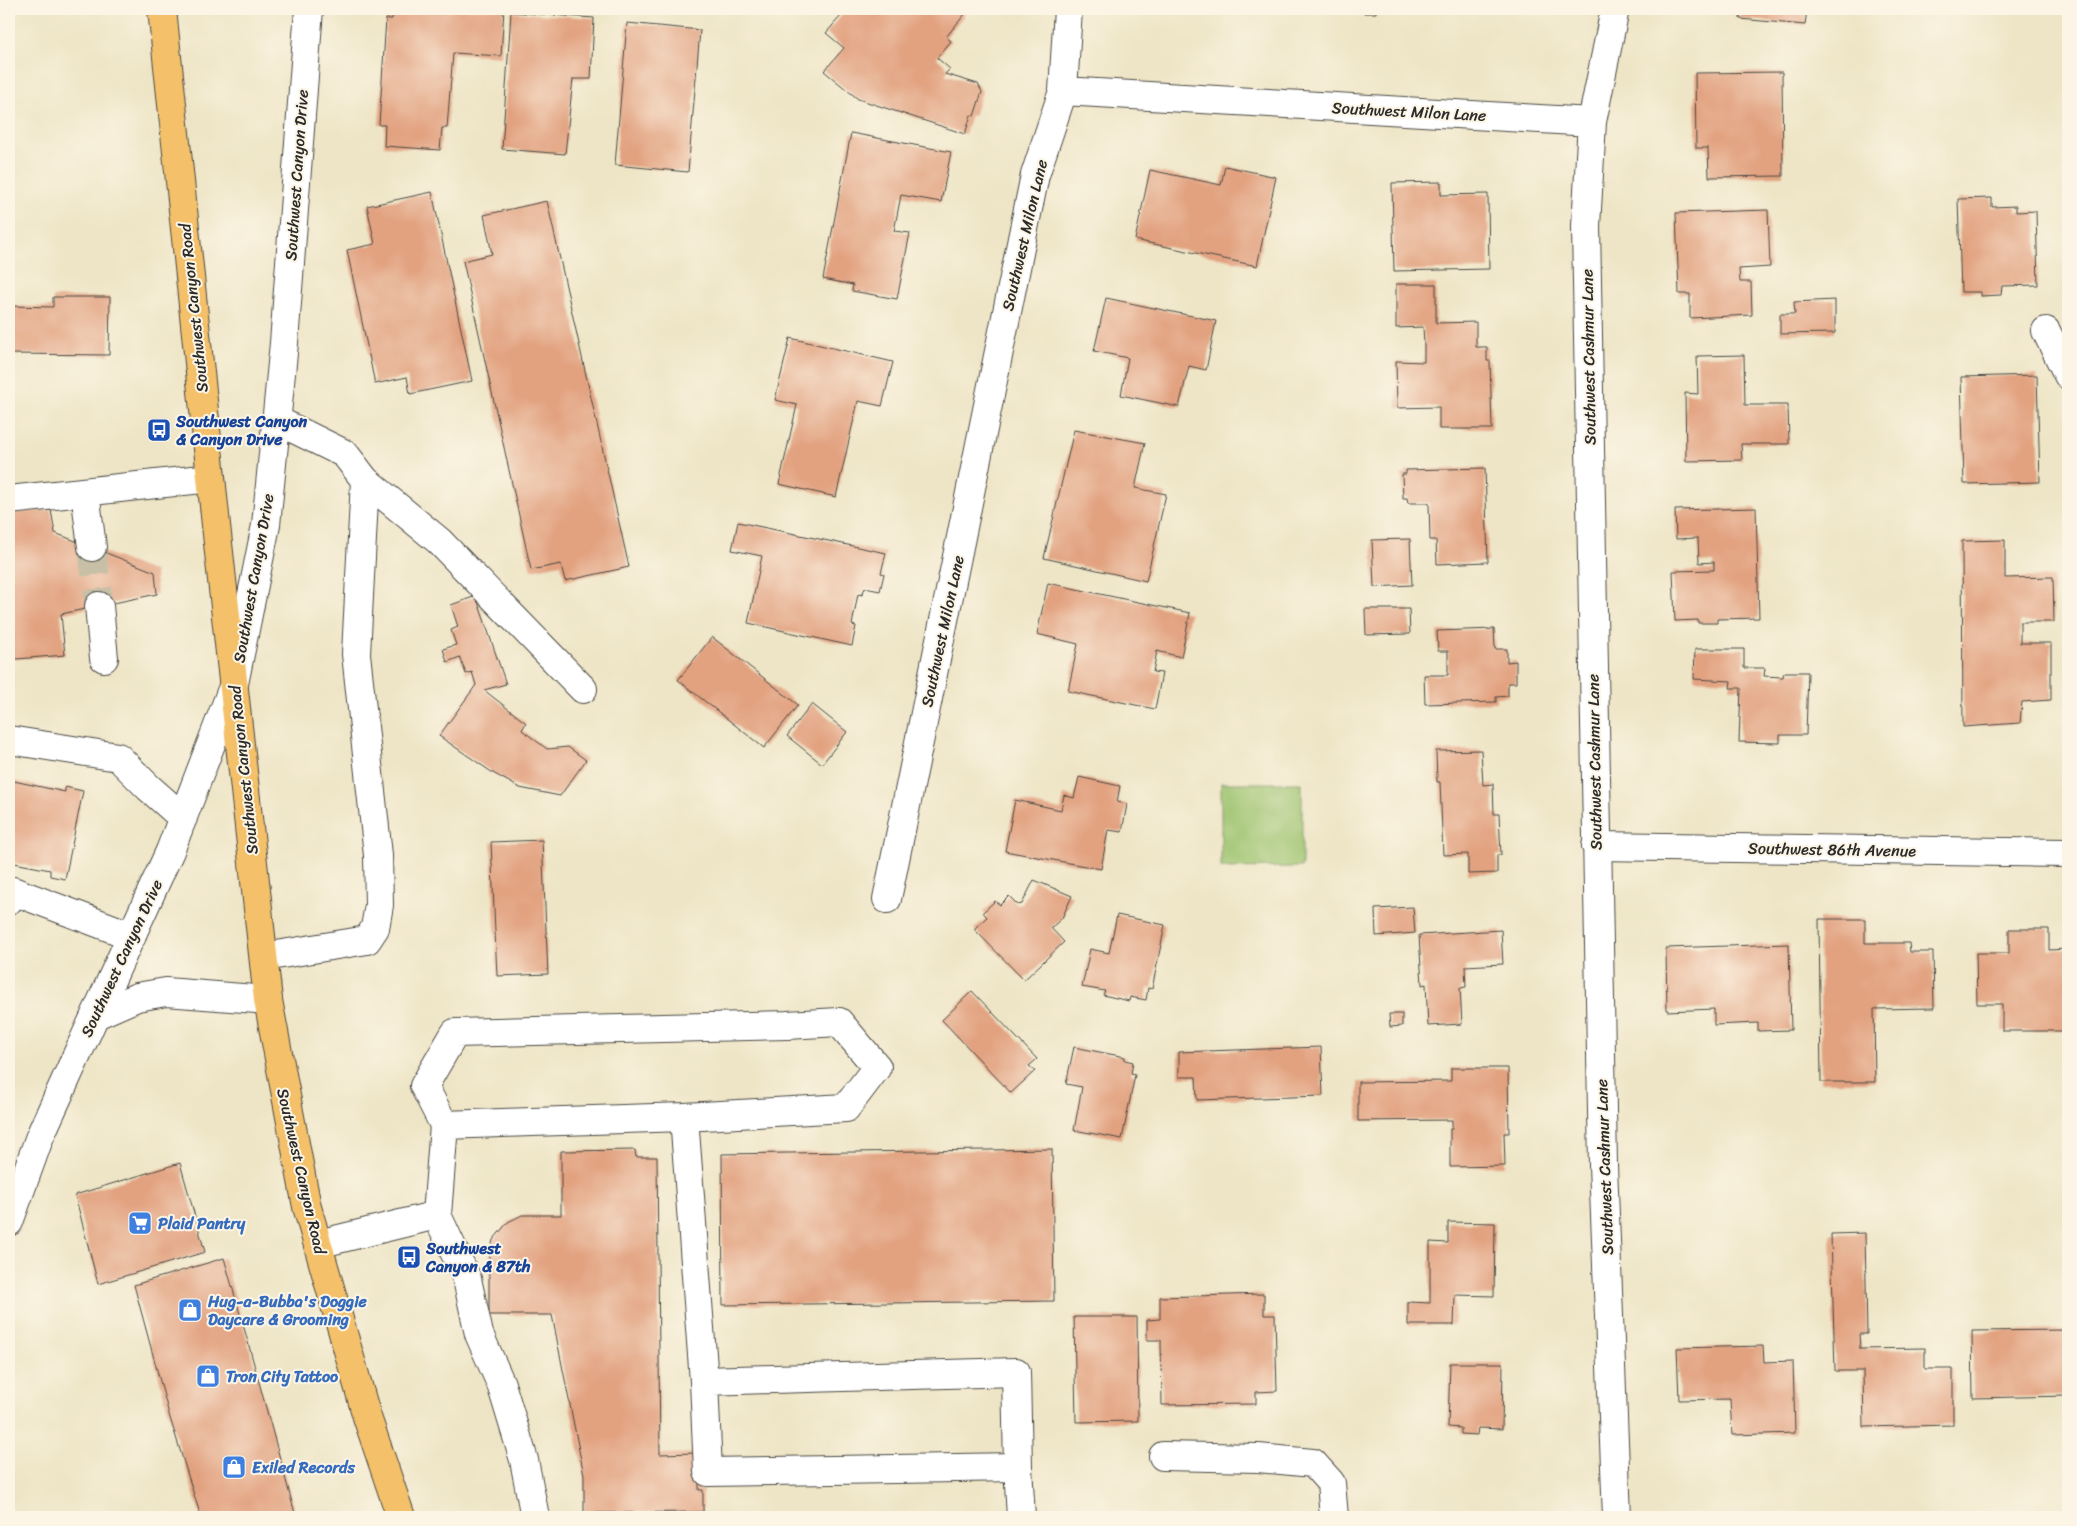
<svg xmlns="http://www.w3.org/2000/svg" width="2077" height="1526" font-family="Sriracha,sans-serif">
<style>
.green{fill:#9dc36e;stroke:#64774c}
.building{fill:#e2a280}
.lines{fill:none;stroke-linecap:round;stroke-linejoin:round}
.minor-tunnel{stroke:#c7c0a7;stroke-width:28;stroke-dasharray:28 14;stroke-linecap:butt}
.minor-casing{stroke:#484742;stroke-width:30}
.major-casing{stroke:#484742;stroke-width:30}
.minor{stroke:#fff;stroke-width:28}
.major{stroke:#f4c16a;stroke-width:28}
.labels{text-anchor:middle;stroke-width:4;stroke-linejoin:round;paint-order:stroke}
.street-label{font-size:16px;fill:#2b2b2b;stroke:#fcf5e5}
.transit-label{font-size:16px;font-weight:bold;fill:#164399;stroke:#fcf5e5;text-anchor:start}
.shop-label{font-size:16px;font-weight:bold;fill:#366cbe;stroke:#fcf5e5;text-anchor:start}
</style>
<rect width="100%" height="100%" fill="#fcf5e5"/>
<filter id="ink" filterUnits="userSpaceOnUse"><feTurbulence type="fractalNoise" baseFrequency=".02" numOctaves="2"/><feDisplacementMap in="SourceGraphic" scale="10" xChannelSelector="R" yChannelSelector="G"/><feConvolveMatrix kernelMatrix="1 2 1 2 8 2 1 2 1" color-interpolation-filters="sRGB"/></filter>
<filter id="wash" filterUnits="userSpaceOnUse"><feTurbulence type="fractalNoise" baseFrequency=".0096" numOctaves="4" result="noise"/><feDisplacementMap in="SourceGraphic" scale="20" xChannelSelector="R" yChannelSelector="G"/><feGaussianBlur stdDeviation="1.12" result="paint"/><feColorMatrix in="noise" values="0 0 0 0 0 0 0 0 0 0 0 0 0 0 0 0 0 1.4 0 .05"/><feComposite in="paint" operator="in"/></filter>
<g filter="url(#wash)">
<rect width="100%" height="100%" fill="#eee5c6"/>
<path class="green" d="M 1221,783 L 1302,783 L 1302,867 L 1221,868 Z"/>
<g id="blocks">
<path class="building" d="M 393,9 L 504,9 L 501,56 L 453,53 L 447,128 L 442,128 L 440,150 L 384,146 L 385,125 L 379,125 L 386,19 L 392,19 Z
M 847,9 L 873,9 L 876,12 L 879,9 L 958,9 L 965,14 L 946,37 L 951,41 L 937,58 L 950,69 L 945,74 L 978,84 L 982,92 L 974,116 L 971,115 L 965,134 L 858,99 L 824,71 L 844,48 L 826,33 Z
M 1364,9 L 1376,9 L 1376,13 L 1364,13 Z
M 1741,9 L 1807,9 L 1805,25 L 1740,19 Z
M 511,12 L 594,18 L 591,79 L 573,79 L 565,154 L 502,149 Z
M 627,23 L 700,30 L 688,172 L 615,165 Z
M 1782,72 L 1783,176 L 1709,177 L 1708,148 L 1696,148 L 1695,73 Z
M 851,133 L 951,152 L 941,202 L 901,195 L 894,231 L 910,233 L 897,299 L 852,291 L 853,285 L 823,279 Z
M 1225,166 L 1276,177 L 1257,266 L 1135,240 L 1150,170 L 1221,185 Z
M 1441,182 L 1441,195 L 1488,194 L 1489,269 L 1394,271 L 1392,183 Z
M 432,192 L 472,381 L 410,394 L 407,377 L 375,384 L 347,250 L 375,244 L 367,206 Z
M 1992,198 L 1992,207 L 2016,206 L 2016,212 L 2036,211 L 2038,285 L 2002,286 L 2001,295 L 1981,296 L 1981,292 L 1961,292 L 1958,199 Z
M 547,201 L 629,567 L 565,581 L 561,564 L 531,570 L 463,261 L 492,254 L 484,215 Z
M 1768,210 L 1770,267 L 1739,269 L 1740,282 L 1751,282 L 1752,315 L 1690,318 L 1690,294 L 1679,294 L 1676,213 Z
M 1396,284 L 1436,284 L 1436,323 L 1476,322 L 1476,347 L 1487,347 L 1487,361 L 1490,361 L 1492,429 L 1439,429 L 1439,407 L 1397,408 L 1396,361 L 1424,362 L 1424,345 L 1423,327 L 1396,328 Z
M 53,297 L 110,297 L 109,355 L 9,354 L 9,306 L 53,307 Z
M 1106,298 L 1216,321 L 1206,370 L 1189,366 L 1179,407 L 1121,395 L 1128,358 L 1094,351 Z
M 1835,300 L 1835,333 L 1780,334 L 1780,314 L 1795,314 L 1794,302 Z
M 790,338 L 893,362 L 882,406 L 858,401 L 836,497 L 779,484 L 797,405 L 775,400 Z
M 1744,355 L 1745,405 L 1788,405 L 1789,444 L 1741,444 L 1742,460 L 1686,461 L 1685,393 L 1698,394 L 1697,356 Z
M 2037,375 L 2040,482 L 1964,484 L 1961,377 Z
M 1074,430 L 1145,443 L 1135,488 L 1166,494 L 1146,581 L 1044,558 Z
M 1485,468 L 1488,562 L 1437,564 L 1436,540 L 1430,540 L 1429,503 L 1408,503 L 1407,498 L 1403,498 L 1402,474 L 1406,474 L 1406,470 Z
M 1756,508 L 1759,618 L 1717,619 L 1717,623 L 1698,623 L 1698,620 L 1675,621 L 1673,571 L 1714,570 L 1714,562 L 1699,563 L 1698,538 L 1676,539 L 1675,510 Z
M 51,510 L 55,533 L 155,572 L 157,594 L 61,614 L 65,655 L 17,659 L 9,657 L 9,513 Z
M 738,522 L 886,553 L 881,573 L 884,574 L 880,591 L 865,588 L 862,595 L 858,594 L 852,625 L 856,626 L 852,646 L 748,623 L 762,556 L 732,550 Z
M 1410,539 L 1412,585 L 1374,587 L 1372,540 Z
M 2005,540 L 2005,578 L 2053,577 L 2054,622 L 2020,622 L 2020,643 L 2051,643 L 2051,700 L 2022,702 L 2020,723 L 1963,727 L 1962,541 Z
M 1048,583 L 1190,613 L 1181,657 L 1157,651 L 1153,672 L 1162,673 L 1155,709 L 1068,691 L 1078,644 L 1037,634 Z
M 476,596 L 506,684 L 484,690 L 526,723 L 522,730 L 547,749 L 568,747 L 586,760 L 560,796 L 520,788 L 493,773 L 439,736 L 476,685 L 472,672 L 466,674 L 460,657 L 447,662 L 443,649 L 456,645 L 451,630 L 458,627 L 451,605 Z
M 1365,609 L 1409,609 L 1410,634 L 1366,635 Z
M 1494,629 L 1495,649 L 1507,649 L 1507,662 L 1516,661 L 1516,683 L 1508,683 L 1508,696 L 1496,697 L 1496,702 L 1425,704 L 1424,675 L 1448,675 L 1448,651 L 1438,651 L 1437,631 Z
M 712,637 L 798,705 L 764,748 L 678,680 Z
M 1695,649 L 1744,649 L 1744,668 L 1765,668 L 1764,676 L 1783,677 L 1784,672 L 1808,672 L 1806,735 L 1780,735 L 1780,743 L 1739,742 L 1741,688 L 1730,688 L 1731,681 L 1694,679 Z
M 812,704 L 847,732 L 822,764 L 787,736 Z
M 1481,750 L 1483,785 L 1493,784 L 1494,814 L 1499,814 L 1501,855 L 1497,855 L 1497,873 L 1468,874 L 1468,854 L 1443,855 L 1440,782 L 1437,782 L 1436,751 Z
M 1079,777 L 1120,786 L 1117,802 L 1127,804 L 1122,832 L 1108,830 L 1101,869 L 1005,851 L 1015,800 L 1061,810 L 1064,795 L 1074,798 Z
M 9,780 L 65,792 L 65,787 L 83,791 L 65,879 L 50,876 L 50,870 L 9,862 Z
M 542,840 L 548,974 L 497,976 L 491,842 Z
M 1034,880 L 1072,896 L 1062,918 L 1051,928 L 1064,942 L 1024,980 L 974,929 L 987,917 L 983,912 L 995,901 L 1000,905 L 1009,896 L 1018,905 L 1022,904 Z
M 1413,907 L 1415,933 L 1376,936 L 1375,909 Z
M 1117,915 L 1165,925 L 1152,989 L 1148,988 L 1146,1000 L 1130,997 L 1129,1001 L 1103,995 L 1105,991 L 1082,987 L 1090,949 L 1109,953 Z
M 1819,919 L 1865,919 L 1865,943 L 1909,943 L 1910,952 L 1933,952 L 1934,1008 L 1874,1009 L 1875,1082 L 1821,1082 Z
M 2009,929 L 2049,929 L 2049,950 L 2068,949 L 2068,1031 L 2002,1031 L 2002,1004 L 1977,1004 L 1976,953 L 2009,953 Z
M 1501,930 L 1503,964 L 1465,966 L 1466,987 L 1460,988 L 1462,1024 L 1428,1026 L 1426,984 L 1422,985 L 1419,935 Z
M 1789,944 L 1791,1030 L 1758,1031 L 1758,1023 L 1714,1025 L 1714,1009 L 1667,1011 L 1666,948 Z
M 972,991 L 1037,1059 L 1029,1066 L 1035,1071 L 1011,1093 L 942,1020 Z
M 1389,1014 L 1402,1014 L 1402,1026 L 1390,1027 Z
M 1074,1047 L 1125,1057 L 1125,1060 L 1133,1062 L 1131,1074 L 1135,1075 L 1122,1139 L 1074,1130 L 1082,1087 L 1066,1084 Z
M 1321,1047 L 1323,1096 L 1197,1100 L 1196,1077 L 1179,1077 L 1179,1052 Z
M 1451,1068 L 1508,1068 L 1509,1133 L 1504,1133 L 1505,1166 L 1450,1167 L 1450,1129 L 1452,1129 L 1452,1120 L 1358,1121 L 1358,1082 L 1451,1081 Z
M 1052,1149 L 1054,1301 L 723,1305 L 722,1154 Z
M 635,1150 L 636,1157 L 657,1157 L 660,1454 L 699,1453 L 699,1490 L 703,1490 L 703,1512 L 584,1513 L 584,1475 L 552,1315 L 489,1315 L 489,1256 L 493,1240 L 508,1222 L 522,1215 L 561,1215 L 561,1151 Z
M 180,1163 L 205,1252 L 98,1284 L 75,1195 Z
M 1448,1222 L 1495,1223 L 1494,1296 L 1455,1295 L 1454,1325 L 1408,1325 L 1408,1302 L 1430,1303 L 1430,1242 L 1448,1243 Z
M 1865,1233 L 1867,1334 L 1859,1334 L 1860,1349 L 1925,1348 L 1925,1369 L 1953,1369 L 1953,1425 L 1864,1427 L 1863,1371 L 1835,1371 L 1831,1234 Z
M 224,1258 L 246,1335 L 296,1517 L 201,1517 L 170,1418 L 134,1285 Z
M 1264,1294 L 1264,1315 L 1275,1315 L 1277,1391 L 1256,1392 L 1256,1404 L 1162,1405 L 1161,1340 L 1147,1340 L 1147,1320 L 1160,1319 L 1160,1297 Z
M 1074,1317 L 1137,1317 L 1138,1421 L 1076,1422 Z
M 2068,1330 L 2068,1396 L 1973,1398 L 1972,1331 Z
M 1763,1346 L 1764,1362 L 1793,1361 L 1795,1433 L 1732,1435 L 1730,1399 L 1679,1400 L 1677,1348 Z
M 1450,1363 L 1503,1363 L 1502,1429 L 1478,1428 L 1477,1435 L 1461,1434 L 1461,1428 L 1448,1427 Z"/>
</g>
</g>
<g filter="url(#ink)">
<use href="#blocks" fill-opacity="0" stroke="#484742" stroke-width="1"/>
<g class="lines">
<path class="minor-tunnel" d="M 92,547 L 99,606"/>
<g class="minor-casing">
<path id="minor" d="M 1615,9 L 1592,122 L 1586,226 L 1603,1165 L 1617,1517
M 1063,91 L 1068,9
M 2046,331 L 2068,375
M 276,420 L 345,454 L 365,480 L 439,541 L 583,689
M 85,492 L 92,547
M 9,500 L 211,478
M 99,606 L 104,658
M 9,740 L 118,757 L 148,787 L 183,818
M 1596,846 L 2068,853
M 887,899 L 1035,175 L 1063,91 L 1592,122
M 9,900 L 13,891 L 132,936
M 264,957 L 367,940 L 375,928 L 379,905 L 378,855 L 356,654 L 365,480
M 96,1015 L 137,997 L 166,992 L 268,1000
M 444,1125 L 684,1117 L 704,1381 L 708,1472 L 1018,1467
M 437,1215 L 467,1279 L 479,1334 L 501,1384 L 524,1460 L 535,1517
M 9,1222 L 40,1136 L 170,851 L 234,684 L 266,525 L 284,343 L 309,9
M 318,1244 L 437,1215 L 444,1125 L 424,1086 L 455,1033 L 787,1025 L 839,1022 L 877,1067 L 846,1108 L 684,1117
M 704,1381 L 1016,1372 L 1018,1467 L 1021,1517
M 1163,1456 L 1258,1458 L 1313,1463 L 1331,1483 L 1334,1517"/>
</g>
<g class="major-casing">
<path id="major" d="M 162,9 L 216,525 L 268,1000 L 307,1207 L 367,1417 L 401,1517"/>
</g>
<use href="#minor" class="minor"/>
<use href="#major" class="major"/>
</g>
</g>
<defs>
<g id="bus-square" transform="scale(1.25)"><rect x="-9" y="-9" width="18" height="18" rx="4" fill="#1a4fb4" stroke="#fcf5e5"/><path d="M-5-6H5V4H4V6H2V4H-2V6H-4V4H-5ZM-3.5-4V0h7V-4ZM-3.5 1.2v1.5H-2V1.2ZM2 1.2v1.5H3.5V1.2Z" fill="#fff"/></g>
<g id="supermarket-square" transform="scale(1.25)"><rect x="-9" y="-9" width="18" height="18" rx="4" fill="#3f7fe0" stroke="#fcf5e5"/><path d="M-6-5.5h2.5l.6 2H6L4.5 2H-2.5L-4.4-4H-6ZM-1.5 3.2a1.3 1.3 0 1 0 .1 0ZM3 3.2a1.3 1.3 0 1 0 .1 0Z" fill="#fff"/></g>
<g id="shop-square" transform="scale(1.25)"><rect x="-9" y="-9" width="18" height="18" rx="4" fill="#3f7fe0" stroke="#fcf5e5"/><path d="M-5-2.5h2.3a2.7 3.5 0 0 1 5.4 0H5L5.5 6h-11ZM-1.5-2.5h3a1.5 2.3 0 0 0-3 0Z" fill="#fff"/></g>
</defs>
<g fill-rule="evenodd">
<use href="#bus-square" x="159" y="430"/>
<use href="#supermarket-square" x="140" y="1223"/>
<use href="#bus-square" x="409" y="1257"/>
<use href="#shop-square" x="190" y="1310"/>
<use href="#shop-square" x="208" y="1376"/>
<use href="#shop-square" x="234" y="1467"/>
</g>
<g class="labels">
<g class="street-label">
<text transform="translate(1409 111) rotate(3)" y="6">Southwest Milon Lane</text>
<text transform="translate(296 175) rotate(-86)" y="6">Southwest Canyon Drive</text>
<text transform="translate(1024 235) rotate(-77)" y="6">Southwest Milon Lane</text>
<text transform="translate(193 308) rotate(-96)" y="6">Southwest Canyon Road</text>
<text transform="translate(1588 357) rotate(-91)" y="6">Southwest Cashmur Lane</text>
<text transform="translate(253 578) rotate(-80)" y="6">Southwest Canyon Drive</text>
<text transform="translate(942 631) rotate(-78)" y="6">Southwest Milon Lane</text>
<text transform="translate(1594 762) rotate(-91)" y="6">Southwest Cashmur Lane</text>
<text transform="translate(243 770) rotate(-96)" y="6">Southwest Canyon Road</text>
<text transform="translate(1832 849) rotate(1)" y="6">Southwest 86th Avenue</text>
<text transform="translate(121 958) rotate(-65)" y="6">Southwest Canyon Drive</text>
<text transform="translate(1604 1167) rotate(-92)" y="6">Southwest Cashmur Lane</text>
<text transform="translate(302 1171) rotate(77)" y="6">Southwest Canyon Road</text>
</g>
<g class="transit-label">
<text x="176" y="427">Southwest Canyon<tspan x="176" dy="18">&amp; Canyon Drive</tspan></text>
<text x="426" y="1254">Southwest<tspan x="426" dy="18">Canyon &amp; 87th</tspan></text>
</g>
<g class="shop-label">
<text x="158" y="1229">Plaid Pantry</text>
<text x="208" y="1307">Hug-a-Bubba's Doggie<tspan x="208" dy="18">Daycare &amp; Grooming</tspan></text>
<text x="226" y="1382">Tron City Tattoo</text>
<text x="252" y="1473">Exiled Records</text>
</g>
</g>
<rect width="2077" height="1526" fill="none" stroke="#fcf5e5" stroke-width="30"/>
</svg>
